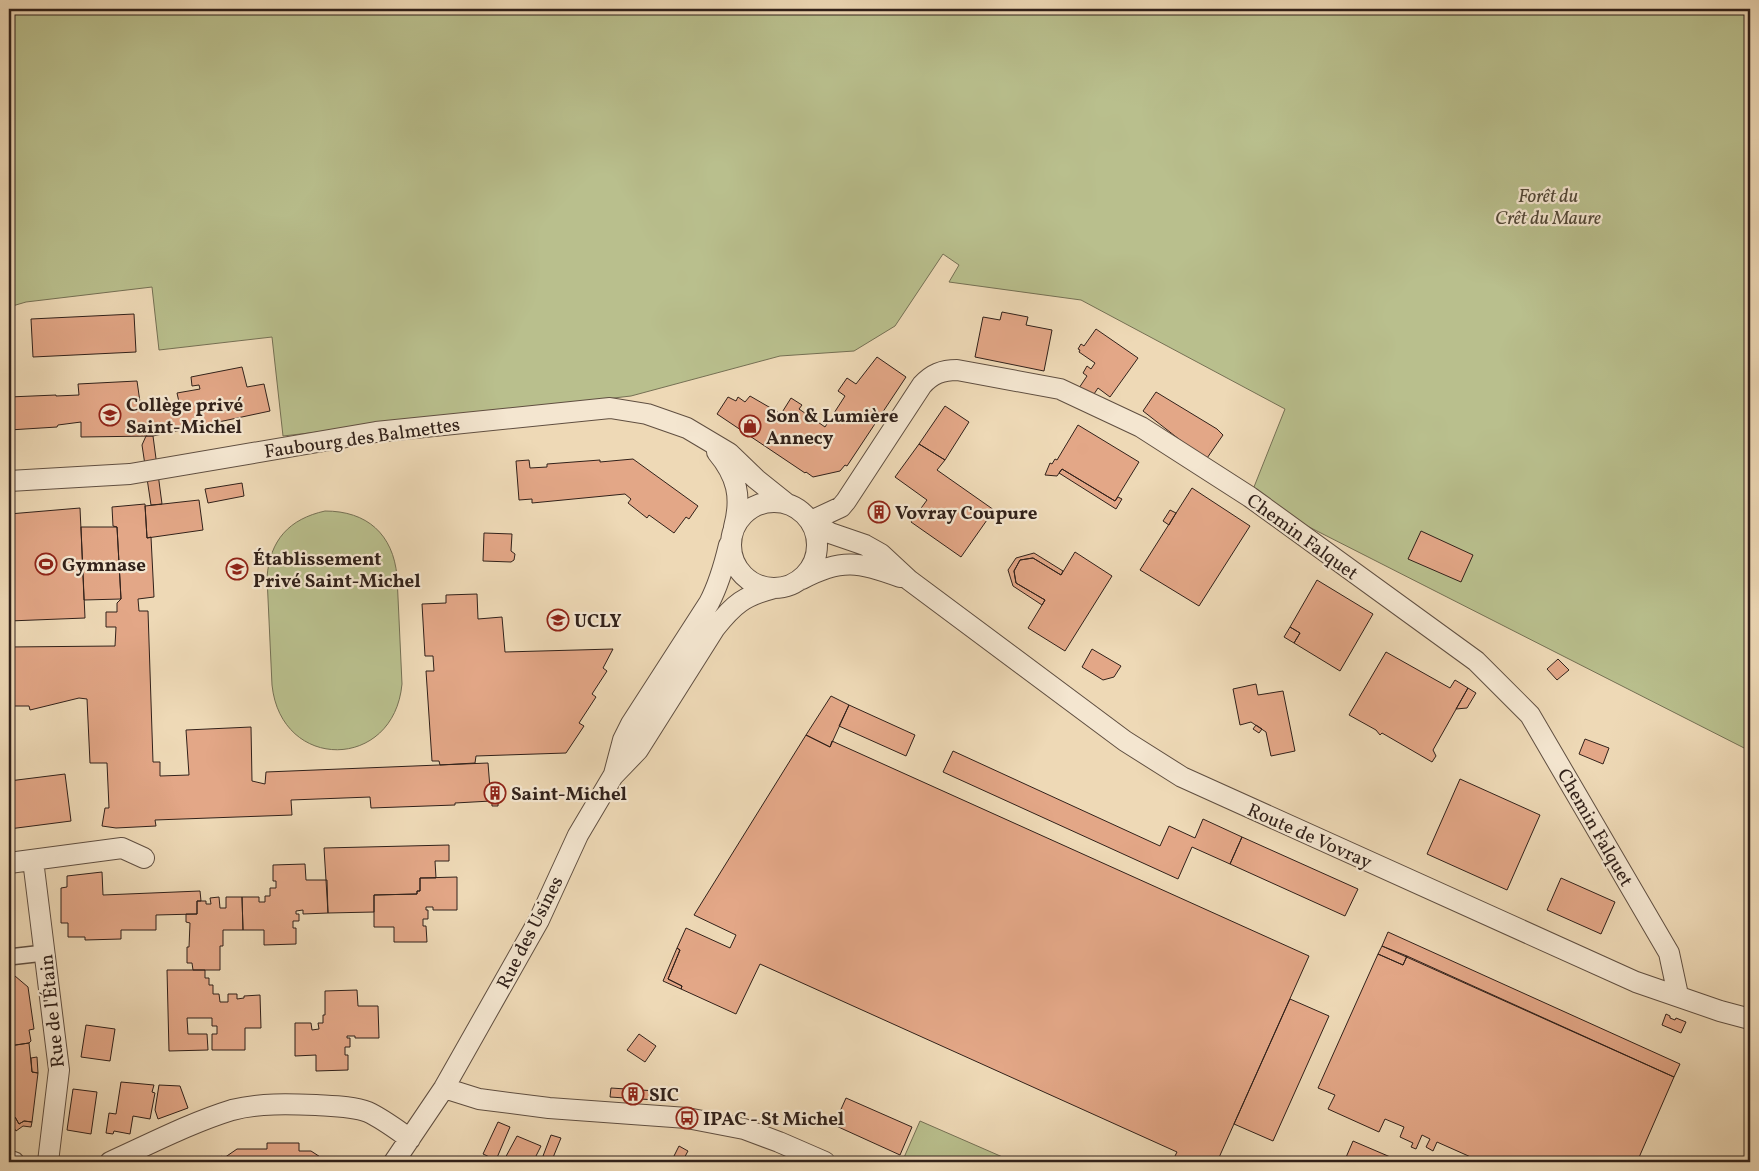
<svg xmlns="http://www.w3.org/2000/svg" width="1759" height="1171" font-family="Vollkorn,serif">
<style>
.green{fill:#b9bf8d;stroke:#757054}
.building{fill:#e3a787;stroke:#31211a}
.lines{fill:none;stroke-linecap:round;stroke-linejoin:round}
.pedestrian-casing{stroke:#604f41;stroke-width:18}
.minor-casing{stroke:#604f41;stroke-width:22}
.pedestrian{stroke:#f4e6d0;stroke-width:15}
.minor{stroke:#f4e6d0;stroke-width:20}
.labels{text-anchor:middle;stroke-width:4.5;stroke-linejoin:round;paint-order:stroke}
.park-label{font-size:19px;font-style:italic;fill:#534837;stroke:#f4e6d0}
.poi-label{font-size:19px;font-weight:bold;fill:#31211a;stroke:#f4e6d0;text-anchor:start}
.street-label{font-size:19px;fill:#31211a;stroke:#f4e6d0}
</style>
<rect width="100%" height="100%" fill="#eed9b6"/>
<filter id="stains"><feTurbulence type="fractalNoise" baseFrequency=".004" numOctaves="4"/><feColorMatrix values="0 0 0 0 .2 0 0 0 0 .09 0 0 0 0 .02 0 0 0 .5 -.17"/></filter>
<radialGradient id="worn" r=".72"><stop offset=".6" stop-color="#630" stop-opacity="0"/><stop offset="1" stop-color="#630" stop-opacity=".3"/></radialGradient>
<path class="green" d="M 9,9 L 1750,9 L 1750,751 L 1250,497 L 1285,409 L 1081,300 L 949,282 L 959,265 L 943,254 L 895,326 L 854,351 L 780,356 L 631,396 L 283,436 L 272,337 L 159,350 L 152,287 L 26,302 L 9,307 Z
M 325,511 C 367,511 393,534 397,576 L 402,684 C 394,771 281,772 272,685 L 267,577 C 270,540 289,519 325,511 Z
M 920,1121 L 1014,1162 L 902,1162 Z"/>
<path class="building" d="M 1002,312 L 1028,317 L 1026,325 L 1052,330 L 1044,371 L 975,357 L 983,317 L 1000,320 Z
M 134,314 L 136,352 L 33,357 L 31,319 Z
M 1096,329 L 1138,358 L 1110,397 L 1098,388 L 1092,397 L 1079,388 L 1087,376 L 1083,373 L 1087,366 L 1091,369 L 1095,363 L 1079,352 L 1080,350 L 1078,349 L 1081,344 L 1084,346 Z
M 877,357 L 906,377 L 847,466 L 845,465 L 840,471 L 813,477 L 806,472 L 805,473 L 717,414 L 728,397 L 736,401 L 738,397 L 745,402 L 750,396 L 781,414 L 791,398 L 802,405 L 799,409 L 825,427 L 845,396 L 838,391 L 847,378 L 856,384 Z
M 242,367 L 247,387 L 264,384 L 270,411 L 153,436 L 81,437 L 81,422 L 58,425 L 57,427 L 9,430 L 9,397 L 56,395 L 56,396 L 79,395 L 78,384 L 137,381 L 141,409 L 148,409 L 179,402 L 177,393 L 200,389 L 199,385 L 192,386 L 191,377 Z
M 1156,392 L 1217,429 L 1223,435 L 1205,461 L 1198,454 L 1143,411 Z
M 945,406 L 969,422 L 945,460 L 919,444 Z
M 1078,425 L 1139,462 L 1115,501 L 1062,469 L 1057,476 L 1045,475 L 1050,463 L 1052,464 L 1055,459 L 1057,460 Z
M 146,436 L 153,436 L 162,504 L 151,505 L 142,445 Z
M 919,444 L 945,460 L 937,470 L 994,510 L 961,557 L 911,522 L 927,500 L 895,477 Z
M 633,459 L 698,506 L 689,519 L 686,517 L 674,533 L 649,515 L 647,518 L 628,503 L 631,499 L 625,494 L 532,503 L 532,499 L 519,500 L 516,461 L 529,460 L 530,468 L 547,467 L 547,464 L 600,460 L 600,462 Z
M 1062,469 L 1115,501 L 1118,497 L 1122,499 L 1116,509 L 1059,473 Z
M 242,483 L 244,496 L 208,503 L 205,489 Z
M 1192,488 L 1250,526 L 1199,606 L 1140,570 Z
M 199,500 L 203,530 L 147,538 L 145,506 Z
M 878,503 L 888,510 L 880,522 L 870,514 Z
M 145,504 L 147,538 L 151,537 L 154,597 L 138,599 L 139,611 L 148,611 L 153,762 L 160,762 L 160,776 L 189,775 L 186,730 L 251,727 L 252,781 L 265,784 L 266,772 L 488,763 L 491,801 L 455,803 L 455,805 L 371,808 L 370,797 L 291,800 L 292,815 L 155,820 L 156,826 L 116,828 L 102,826 L 105,808 L 109,808 L 107,763 L 90,763 L 87,699 L 79,698 L 30,710 L 29,706 L 9,706 L 9,647 L 115,646 L 116,627 L 106,627 L 106,612 L 117,612 L 117,603 L 121,599 L 117,527 L 113,526 L 112,507 Z
M 80,508 L 85,618 L 9,621 L 9,514 Z
M 1170,510 L 1176,513 L 1169,525 L 1163,521 Z
M 81,527 L 117,527 L 121,599 L 84,600 Z
M 1421,531 L 1473,555 L 1461,582 L 1408,559 Z
M 484,533 L 512,534 L 511,551 L 515,554 L 514,560 L 511,562 L 483,561 Z
M 1075,552 L 1112,576 L 1065,651 L 1028,628 L 1045,600 L 1016,583 L 1014,571 L 1020,560 L 1033,558 L 1061,575 Z
M 1034,553 L 1063,571 L 1061,575 L 1033,558 L 1020,560 L 1014,571 L 1016,583 L 1045,600 L 1042,605 L 1013,586 L 1008,570 L 1016,558 Z
M 1317,580 L 1373,614 L 1340,671 L 1294,643 L 1300,633 L 1290,627 Z
M 477,594 L 478,619 L 502,617 L 505,652 L 613,649 L 603,668 L 607,671 L 592,694 L 596,697 L 579,723 L 584,726 L 566,753 L 476,756 L 475,763 L 440,765 L 439,761 L 432,761 L 426,671 L 434,671 L 433,656 L 425,656 L 422,604 L 446,603 L 446,595 Z
M 1290,627 L 1300,633 L 1294,643 L 1284,637 Z
M 1092,649 L 1121,666 L 1114,677 L 1103,680 L 1082,667 Z
M 1386,652 L 1450,688 L 1455,680 L 1468,688 L 1433,750 L 1436,756 L 1432,762 L 1382,733 L 1380,735 L 1376,730 L 1349,715 Z
M 1558,659 L 1569,670 L 1557,680 L 1547,669 Z
M 1256,684 L 1258,695 L 1283,691 L 1295,751 L 1271,756 L 1266,732 L 1251,722 L 1240,725 L 1233,689 Z
M 1468,688 L 1476,693 L 1467,708 L 1456,709 Z
M 831,696 L 849,705 L 830,747 L 806,735 Z
M 849,705 L 915,735 L 906,756 L 839,726 Z
M 1256,725 L 1262,729 L 1259,733 L 1253,729 Z
M 806,735 L 830,747 L 832,741 L 1309,956 L 1217,1162 L 1172,1162 L 1177,1152 L 760,964 L 736,1014 L 681,989 L 682,986 L 668,979 L 680,950 L 677,948 L 686,928 L 730,948 L 736,935 L 694,915 Z
M 1585,739 L 1609,748 L 1603,764 L 1579,754 Z
M 953,751 L 1160,846 L 1169,826 L 1195,838 L 1203,819 L 1242,837 L 1230,864 L 1192,847 L 1178,879 L 943,772 Z
M 65,774 L 71,821 L 9,829 L 9,781 Z
M 1460,779 L 1540,815 L 1507,890 L 1427,854 Z
M 499,784 L 498,806 L 492,806 L 491,786 Z
M 1242,837 L 1358,889 L 1345,916 L 1230,864 Z
M 449,845 L 449,861 L 435,861 L 436,878 L 420,878 L 420,891 L 417,891 L 417,894 L 374,895 L 374,912 L 328,913 L 324,848 Z
M 305,864 L 306,880 L 327,880 L 328,913 L 303,914 L 303,910 L 296,911 L 296,914 L 299,914 L 299,921 L 293,921 L 293,928 L 296,928 L 296,944 L 264,945 L 264,930 L 243,930 L 242,897 L 259,897 L 259,902 L 265,902 L 265,896 L 270,896 L 270,888 L 276,888 L 276,881 L 273,881 L 273,865 Z
M 102,872 L 103,895 L 200,891 L 201,901 L 197,901 L 197,914 L 156,915 L 156,930 L 121,930 L 121,939 L 85,940 L 85,937 L 68,937 L 68,923 L 61,923 L 61,888 L 67,887 L 67,876 Z
M 457,877 L 457,910 L 433,910 L 433,907 L 426,907 L 426,910 L 428,910 L 428,919 L 423,919 L 423,926 L 426,926 L 427,942 L 394,942 L 394,927 L 374,927 L 374,895 L 417,894 L 417,891 L 420,891 L 420,878 Z
M 1561,878 L 1615,902 L 1601,934 L 1547,910 Z
M 14,893 L 13,905 L 9,912 L 9,894 Z
M 219,897 L 220,908 L 226,908 L 226,897 L 242,897 L 243,930 L 223,930 L 223,946 L 220,946 L 220,970 L 193,970 L 192,963 L 187,963 L 187,947 L 189,947 L 190,923 L 186,922 L 186,914 L 197,914 L 197,901 L 206,901 L 206,904 L 211,904 L 210,898 Z
M 1388,932 L 1680,1064 L 1674,1077 L 1382,946 Z
M 1382,946 L 1407,956 L 1403,965 L 1378,954 Z
M 677,948 L 680,950 L 668,979 L 682,986 L 681,989 L 663,981 Z
M 1378,954 L 1403,965 L 1407,956 L 1674,1077 L 1637,1162 L 1482,1162 L 1437,1142 L 1433,1151 L 1426,1147 L 1430,1139 L 1422,1135 L 1416,1149 L 1411,1147 L 1413,1143 L 1400,1137 L 1404,1127 L 1385,1119 L 1379,1132 L 1328,1109 L 1335,1095 L 1318,1088 Z
M 167,970 L 205,970 L 205,978 L 209,978 L 209,985 L 213,985 L 213,994 L 219,994 L 220,1002 L 228,1002 L 228,994 L 237,994 L 237,999 L 244,998 L 244,996 L 260,995 L 261,1028 L 245,1028 L 245,1050 L 212,1050 L 212,1034 L 217,1034 L 217,1026 L 212,1026 L 212,1018 L 187,1018 L 188,1034 L 207,1034 L 208,1050 L 169,1051 Z
M 15,976 L 28,987 L 34,1029 L 29,1030 L 31,1041 L 29,1043 L 9,1046 L 9,977 Z
M 357,990 L 358,1006 L 378,1006 L 379,1038 L 355,1038 L 355,1036 L 347,1036 L 347,1038 L 350,1038 L 350,1047 L 345,1047 L 345,1055 L 348,1055 L 348,1070 L 316,1071 L 316,1055 L 295,1056 L 295,1023 L 311,1023 L 312,1030 L 319,1029 L 318,1023 L 323,1023 L 323,1015 L 325,1015 L 325,991 Z
M 1290,999 L 1329,1016 L 1273,1141 L 1234,1124 Z
M 1666,1014 L 1670,1016 L 1670,1018 L 1675,1020 L 1676,1018 L 1686,1022 L 1681,1033 L 1662,1025 Z
M 86,1025 L 115,1029 L 110,1061 L 81,1057 Z
M 639,1034 L 656,1046 L 645,1062 L 627,1050 Z
M 29,1043 L 32,1072 L 38,1073 L 32,1122 L 24,1121 L 19,1124 L 15,1117 L 11,1120 L 9,1116 L 9,1046 Z
M 37,1057 L 38,1073 L 32,1072 L 31,1058 Z
M 121,1082 L 154,1085 L 152,1092 L 155,1093 L 150,1119 L 133,1116 L 130,1134 L 114,1131 L 113,1134 L 106,1133 L 109,1113 L 116,1114 Z
M 159,1085 L 180,1086 L 188,1108 L 158,1119 L 155,1110 Z
M 611,1088 L 656,1091 L 656,1100 L 610,1097 Z
M 73,1089 L 97,1092 L 91,1134 L 67,1130 Z
M 846,1098 L 912,1127 L 900,1155 L 834,1125 Z
M 15,1117 L 19,1124 L 24,1121 L 32,1122 L 31,1127 L 23,1126 L 16,1131 L 10,1121 Z
M 498,1122 L 510,1127 L 496,1160 L 483,1154 Z
M 551,1135 L 561,1138 L 552,1160 L 543,1156 Z
M 517,1136 L 541,1146 L 533,1162 L 503,1162 Z
M 1353,1141 L 1402,1162 L 1344,1162 Z
M 267,1143 L 299,1143 L 299,1151 L 311,1151 L 328,1162 L 214,1162 L 222,1156 L 224,1158 L 237,1149 L 267,1149 Z
M 679,1146 L 688,1151 L 682,1162 L 671,1162 Z
M 697,1157 L 713,1162 L 695,1162 Z"/>
<g class="lines">
<g class="pedestrian-casing">
<path id="pedestrian" d="M 9,957 L 44,953"/>
</g>
<g class="minor-casing">
<path id="minor" d="M 717,452 C 737,476 742,497 734,527
M 9,481 L 130,474 L 376,432 L 610,408 L 647,414 L 687,428 L 729,453 L 756,479 L 786,503
M731 545a43 43 0 1 1 86 0a43 43 0 1 1-86 0Z
M 811,521 L 841,507 L 846,501 L 922,385 C 932,374 942,370 957,370 L 1060,389 L 1141,427 L 1250,497 L 1476,661 L 1530,715 L 1669,953 L 1678,995
M 811,521 L 830,533 L 865,545 L 881,554 L 909,580 L 1125,741 L 1182,777 L 1636,982 L 1720,1011 L 1750,1019
M 802,579 C 841,558 860,562 900,577
M 614,774 L 623,740 L 631,724 L 709,603 C 719,584 724,566 729,545
M 33,860 L 59,1070 L 48,1162
M 9,863 L 122,848 L 144,858
M 444,1088 L 479,1099 L 549,1108 L 687,1118 L 744,1129 L 779,1142 L 825,1162
M 9,1161 L 14,1162
M 110,1162 C 150,1144 190,1123 232,1110 C 259,1103 289,1104 316,1105 C 332,1106 353,1106 368,1112 C 383,1119 396,1129 410,1139
M 394,1162 L 444,1088 L 539,920 L 578,835 L 613,776 L 638,750 L 715,628 C 734,604 744,596 774,588"/>
</g>
<use href="#pedestrian" class="pedestrian"/>
<use href="#minor" class="minor"/>
</g>
<defs>
<g id="school-ring" transform="scale(1.125)"><circle r="9.5" fill="#f4e6d0" stroke="#8f2418" stroke-width="1.5"/><path d="M0-5L7-2L0 1L-7-2ZM-4 1L0 2.5L4 1V4Q0 6-4 4Z" fill="#8f2418"/></g>
<g id="shop-ring" transform="scale(1.125)"><circle r="9.5" fill="#f4e6d0" stroke="#8f2418" stroke-width="1.5"/><path d="M-5-2.5h2.3a2.7 3.5 0 0 1 5.4 0H5L5.5 6h-11ZM-1.5-2.5h3a1.5 2.3 0 0 0-3 0Z" fill="#8f2418"/></g>
<g id="building-ring" transform="scale(1.125)"><circle r="9.5" fill="#f4e6d0" stroke="#8f2418" stroke-width="1.5"/><path d="M-4-6H4V6H1V3H-1V6H-4ZM-2.5-4.3h1.7v1.8h-1.7ZM.8-4.3h1.7v1.8H.8ZM-2.5-1h1.7V.8h-1.7ZM.8-1h1.7V.8H.8Z" fill="#8f2418"/></g>
<g id="stadium-ring" transform="scale(1.125)"><circle r="9.5" fill="#f4e6d0" stroke="#8f2418" stroke-width="1.5"/><path d="M0-5a6.5 5 0 1 0 0 10a6.5 5 0 1 0 0-10ZM-3.5-1.8h7v3.6h-7Z" fill="#8f2418"/></g>
<g id="university-ring" transform="scale(1.125)"><circle r="9.5" fill="#f4e6d0" stroke="#8f2418" stroke-width="1.5"/><path d="M0-5L7-2L0 1L-7-2ZM-4 1L0 2.5L4 1V4Q0 6-4 4Z" fill="#8f2418"/></g>
<g id="bus-ring" transform="scale(1.125)"><circle r="9.5" fill="#f4e6d0" stroke="#8f2418" stroke-width="1.5"/><path d="M-5-6H5V4H4V6H2V4H-2V6H-4V4H-5ZM-3.5-4V0h7V-4ZM-3.5 1.2v1.5H-2V1.2ZM2 1.2v1.5H3.5V1.2Z" fill="#8f2418"/></g>
</defs>
<g fill-rule="evenodd">
<use href="#school-ring" x="110" y="415"/>
<use href="#shop-ring" x="750" y="426"/>
<use href="#building-ring" x="879" y="512"/>
<use href="#stadium-ring" x="46" y="564"/>
<use href="#school-ring" x="237" y="569"/>
<use href="#university-ring" x="558" y="620"/>
<use href="#building-ring" x="495" y="793"/>
<use href="#building-ring" x="633" y="1094"/>
<use href="#bus-ring" x="687" y="1118"/>
</g>
<g class="labels">
<g class="park-label">
<text x="1548" y="202">Forêt du<tspan x="1548" dy="22">Crêt du Maure</tspan></text>
</g>
<g class="poi-label">
<text x="126" y="411">Collège privé<tspan x="126" dy="22">Saint-Michel</tspan></text>
<text x="766" y="422">Son &amp; Lumière<tspan x="766" dy="22">Annecy</tspan></text>
<text x="895" y="519">Vovray Coupure</text>
<text x="253" y="565">Établissement<tspan x="253" dy="22">Privé Saint-Michel</tspan></text>
<text x="62" y="571">Gymnase</text>
<text x="574" y="627">UCLY</text>
<text x="511" y="800">Saint-Michel</text>
<text x="649" y="1101">SIC</text>
<text x="703" y="1125">IPAC - St Michel</text>
</g>
<g class="street-label">
<text transform="translate(362 437) rotate(-8)" y="7">Faubourg des Balmettes</text>
<text transform="translate(1303 536) rotate(36)" y="7">Chemin Falquet</text>
<text transform="translate(1596 827) rotate(60)" y="7">Chemin Falquet</text>
<text transform="translate(1310 835) rotate(24)" y="7">Route de Vovray</text>
<text transform="translate(529 932) rotate(-63)" y="7">Rue des Usines</text>
<text transform="translate(51 1011) rotate(-96)" y="7">Rue de l'Étain</text>
</g>
</g>
<rect width="1759" height="1171" fill="none" stroke="#eed9b6" stroke-width="30"/>
<rect x="10" y="10" width="1739" height="1151" fill="none" stroke="#31211a" stroke-width="2.5"/>
<rect x="15" y="15" width="1729" height="1141" fill="none" stroke="#31211a"/>
<rect width="100%" height="100%" filter="url(#stains)"/>
<rect width="100%" height="100%" fill="url(#worn)"/>
</svg>
